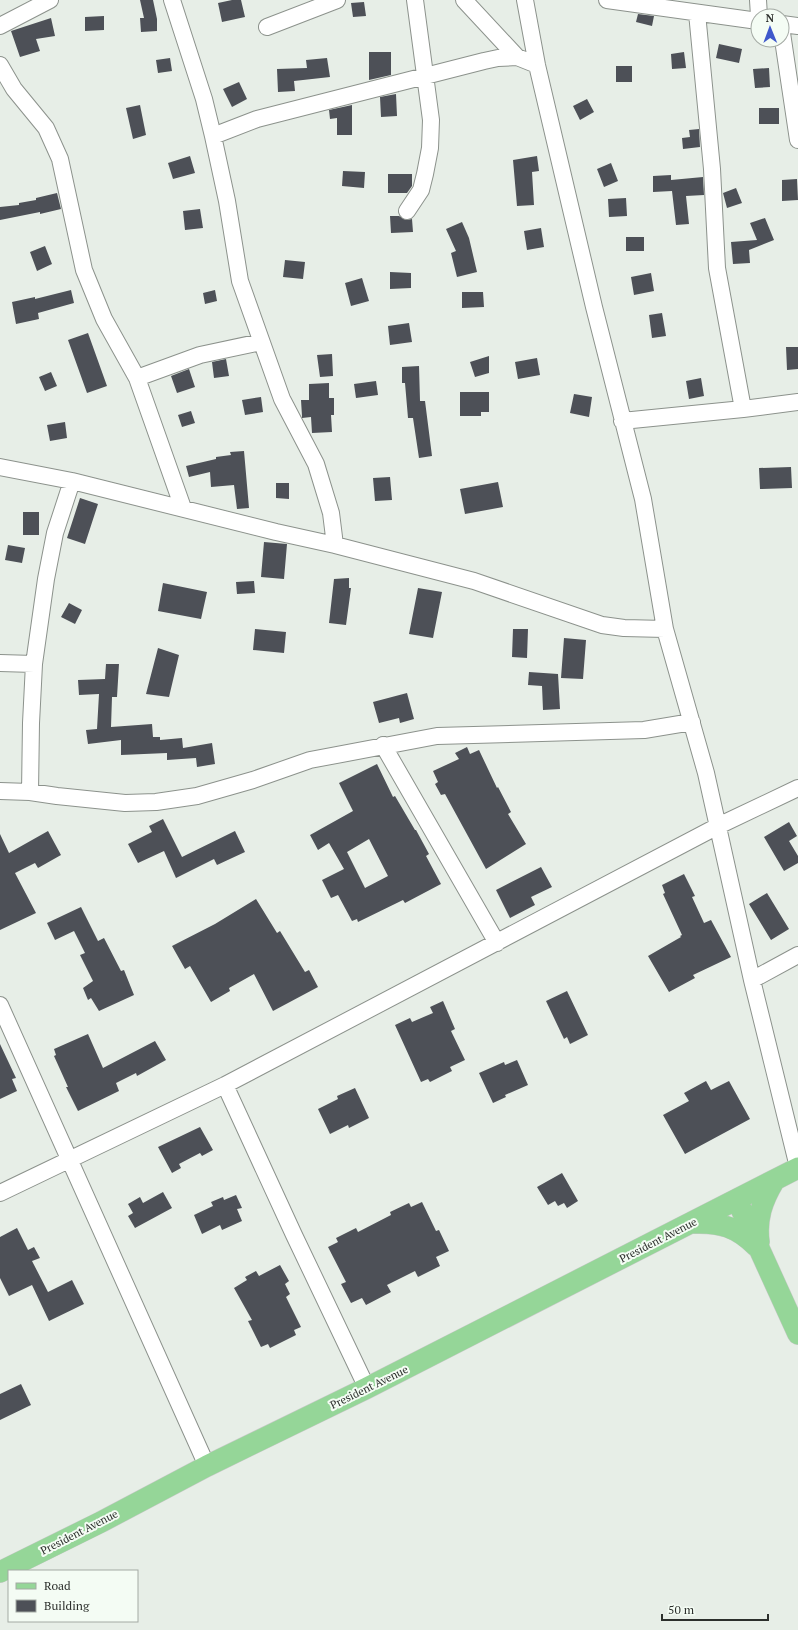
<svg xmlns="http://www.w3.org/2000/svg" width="798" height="1630" font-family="'PT Serif',serif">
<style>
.building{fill:#4d5057;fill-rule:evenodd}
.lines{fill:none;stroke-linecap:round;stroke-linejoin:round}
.minor-casing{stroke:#8c928c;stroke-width:18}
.major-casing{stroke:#c8c9c8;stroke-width:22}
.minor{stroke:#fff;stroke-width:16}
.major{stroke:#95d698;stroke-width:21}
.labels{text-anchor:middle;stroke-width:4;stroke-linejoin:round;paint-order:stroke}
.street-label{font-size:11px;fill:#2c2f2c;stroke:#f4fcf4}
</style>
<rect width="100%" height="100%" fill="#e7eee7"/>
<path class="building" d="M 140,0 L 153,0 L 157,19 L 157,31 L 141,32 L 140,18 L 144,18 Z
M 232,0 L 241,0 L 245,17 L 222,22 L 218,3 Z
M 364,2 L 366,16 L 353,17 L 351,3 Z
M 638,14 L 654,16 L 652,26 L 636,22 Z
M 104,16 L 104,30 L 85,31 L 85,17 Z
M 51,18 L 55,36 L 36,39 L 40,51 L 20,57 L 11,31 Z
M 719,44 L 742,49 L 739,63 L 716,58 Z
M 369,52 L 391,52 L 391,75 L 369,80 Z
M 684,52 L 686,68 L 672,69 L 671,54 Z
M 170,58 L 172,71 L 158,73 L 156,60 Z
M 327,58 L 330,77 L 294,81 L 295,91 L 278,92 L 277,69 L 307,68 L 306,60 Z
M 616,66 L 632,66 L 632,82 L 616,82 Z
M 769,68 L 770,87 L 755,88 L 753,69 Z
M 239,82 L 247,99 L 232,107 L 223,89 Z
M 396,94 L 397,116 L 381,117 L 380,97 Z
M 587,99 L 594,112 L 580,120 L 573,106 Z
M 140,105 L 146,135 L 133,139 L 126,108 Z
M 352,105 L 352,135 L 337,135 L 337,118 L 330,119 L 329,110 Z
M 759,108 L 779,108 L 779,124 L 759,124 Z
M 699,129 L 700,147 L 683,149 L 682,138 L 690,137 L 689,130 Z
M 190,156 L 195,173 L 173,179 L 168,163 Z
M 537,156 L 539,171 L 532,172 L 534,205 L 517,206 L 513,160 Z
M 611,163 L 618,181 L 604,187 L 597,169 Z
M 343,171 L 365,172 L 364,188 L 342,186 Z
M 388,174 L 412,174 L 412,186 L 407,193 L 388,193 Z
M 671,175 L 671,180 L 703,177 L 704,195 L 686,196 L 689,224 L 676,225 L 672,191 L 653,192 L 653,176 Z
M 797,179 L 798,200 L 782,201 L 782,180 Z
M 736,188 L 742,203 L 727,208 L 723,193 Z
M 57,193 L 61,209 L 40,214 L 40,212 L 0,220 L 0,207 L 19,205 L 19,203 L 36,200 L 36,198 Z
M 626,198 L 627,216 L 609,217 L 608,199 Z
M 200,209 L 203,228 L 185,230 L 183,211 Z
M 390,216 L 399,216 L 406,220 L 412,219 L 413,232 L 391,233 Z
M 765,218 L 774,240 L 749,250 L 750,263 L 733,264 L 731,242 L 757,240 L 750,223 Z
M 462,222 L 469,238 L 477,272 L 457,277 L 451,253 L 456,251 L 446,229 Z
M 541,228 L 544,247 L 527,250 L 524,231 Z
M 626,237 L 644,237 L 644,251 L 626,251 Z
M 45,246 L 52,264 L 37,271 L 30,252 Z
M 285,260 L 305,262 L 303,279 L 283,277 Z
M 390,272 L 411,273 L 411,288 L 390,289 Z
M 651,273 L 654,291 L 634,295 L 631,277 Z
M 362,278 L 369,301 L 351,306 L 345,283 Z
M 71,290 L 74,303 L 38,313 L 39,319 L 16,324 L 12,302 L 35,297 L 35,299 Z
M 215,290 L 217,301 L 205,304 L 203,293 Z
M 462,292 L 483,292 L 484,307 L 462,308 Z
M 662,313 L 666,336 L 652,338 L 649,315 Z
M 409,323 L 412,342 L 390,345 L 388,326 Z
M 88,333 L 107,386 L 87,393 L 68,340 Z
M 786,347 L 798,347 L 798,369 L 787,370 Z
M 332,354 L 333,376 L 320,377 L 317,355 Z
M 489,356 L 489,373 L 475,377 L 470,362 Z
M 537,358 L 540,375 L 518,379 L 515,362 Z
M 226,359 L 229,376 L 214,378 L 212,362 Z
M 419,366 L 420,401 L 425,401 L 432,456 L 419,458 L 413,418 L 408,418 L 405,383 L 402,383 L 402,367 Z
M 189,369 L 195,387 L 177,393 L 171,376 Z
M 51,372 L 57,386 L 45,391 L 39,377 Z
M 701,378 L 704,396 L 689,399 L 686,381 Z
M 376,381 L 378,395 L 356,398 L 354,384 Z
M 329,383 L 329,398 L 334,398 L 334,415 L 331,415 L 332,432 L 312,433 L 311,417 L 302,418 L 302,416 L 301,400 L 309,400 L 309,384 Z
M 460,392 L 489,392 L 489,412 L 481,412 L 481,416 L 460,416 Z
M 574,394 L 592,397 L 589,417 L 570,413 Z
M 261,397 L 263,412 L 245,415 L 242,400 Z
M 191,411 L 195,423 L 182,427 L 178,415 Z
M 65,422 L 67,438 L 50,441 L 47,425 Z
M 244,451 L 249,508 L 237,509 L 234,485 L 211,487 L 210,472 L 189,477 L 186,466 L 216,459 L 216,457 L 231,455 L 230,452 Z
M 791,467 L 792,488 L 760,489 L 759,468 Z
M 390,477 L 392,500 L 375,501 L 373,478 Z
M 498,482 L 503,507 L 465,514 L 460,489 Z
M 276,483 L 289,483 L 289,499 L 276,498 Z
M 80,498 L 98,504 L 85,544 L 67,538 Z
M 23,512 L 39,512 L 39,535 L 23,535 Z
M 264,542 L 287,544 L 284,579 L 261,577 Z
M 8,545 L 25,548 L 22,563 L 5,560 Z
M 349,578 L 349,588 L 351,588 L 346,625 L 329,623 L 334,579 Z
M 254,581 L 255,593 L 237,594 L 236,582 Z
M 163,583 L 207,592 L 201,619 L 158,611 Z
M 418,588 L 442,592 L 433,638 L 409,634 Z
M 69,603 L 82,610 L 75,624 L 61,617 Z
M 255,629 L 286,632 L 284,653 L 253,650 Z
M 513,629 L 528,629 L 527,658 L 512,657 Z
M 564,638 L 586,640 L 583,679 L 561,678 Z
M 158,648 L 179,655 L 169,697 L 146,694 Z
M 106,664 L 119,664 L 117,697 L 112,697 L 111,727 L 152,724 L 153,737 L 160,737 L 160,740 L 182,738 L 183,748 L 212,743 L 215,764 L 197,767 L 196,758 L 167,760 L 167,753 L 121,755 L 121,740 L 88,744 L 86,730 L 97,729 L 99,694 L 79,695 L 78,680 L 105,679 Z
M 529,672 L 558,674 L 560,709 L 543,710 L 542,686 L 528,685 Z
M 407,693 L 414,719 L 400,723 L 399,718 L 379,723 L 373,702 Z
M 467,747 L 470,754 L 479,750 L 497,788 L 498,787 L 511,812 L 508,814 L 526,844 L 486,869 L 445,794 L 441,795 L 435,784 L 438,782 L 433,771 L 459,759 L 455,753 Z
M 377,764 L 393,797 L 395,796 L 415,830 L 416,830 L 429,854 L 426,856 L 441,884 L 405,903 L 403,900 L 358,922 L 357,919 L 352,921 L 338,895 L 331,898 L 322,880 L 344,869 L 329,843 L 318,850 L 310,835 L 353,811 L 339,783 ZM 369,839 L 388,876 L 365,888 L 347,852 Z
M 163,819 L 182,857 L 235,831 L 245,852 L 217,865 L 214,859 L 176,878 L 164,851 L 138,863 L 128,844 L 152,832 L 149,826 Z
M 789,822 L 797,836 L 789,841 L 798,856 L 798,863 L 784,871 L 764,837 Z
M 48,831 L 61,855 L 38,868 L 35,863 L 15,873 L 36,913 L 0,930 L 0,834 L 9,853 Z
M 541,867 L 552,887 L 531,897 L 535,905 L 510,918 L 496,890 Z
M 684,874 L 695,896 L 692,897 L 704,923 L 711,920 L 731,957 L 693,975 L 695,978 L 669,992 L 648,956 L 681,937 L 680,936 L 682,935 L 663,894 L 665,893 L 662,885 Z
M 767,893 L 789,929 L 771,940 L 749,904 Z
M 256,899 L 277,933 L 280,931 L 305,972 L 309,970 L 318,987 L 273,1011 L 254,974 L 229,988 L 230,991 L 211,1002 L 190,966 L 185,969 L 172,946 L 215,924 Z
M 81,907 L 98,941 L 104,938 L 121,971 L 124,970 L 134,995 L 99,1011 L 91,998 L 88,1000 L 83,988 L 93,981 L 80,955 L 85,953 L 74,931 L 55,940 L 47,923 Z
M 567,991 L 588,1035 L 570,1044 L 567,1037 L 564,1039 L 546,1001 Z
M 443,1001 L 455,1029 L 451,1031 L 465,1060 L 450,1067 L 452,1071 L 430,1082 L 428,1079 L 421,1082 L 395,1025 L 410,1018 L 412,1022 L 433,1013 L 430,1007 Z
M 88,1034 L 103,1068 L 155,1041 L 166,1060 L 137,1076 L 136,1073 L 116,1083 L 119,1091 L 78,1111 L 66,1087 L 68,1087 L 54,1056 L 56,1055 L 54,1049 Z
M 0,1044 L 16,1078 L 12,1079 L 17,1091 L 0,1099 Z
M 517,1060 L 528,1085 L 505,1095 L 506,1097 L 493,1103 L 479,1073 L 504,1062 L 505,1065 Z
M 706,1081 L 711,1090 L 729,1081 L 750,1119 L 685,1154 L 663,1115 L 689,1101 L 684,1093 Z
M 355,1088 L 369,1118 L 349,1128 L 348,1125 L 330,1134 L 318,1109 L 338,1099 L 337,1096 Z
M 200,1127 L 213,1150 L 202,1156 L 200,1153 L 179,1164 L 181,1168 L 172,1173 L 158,1147 Z
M 562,1173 L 578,1201 L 567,1208 L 564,1203 L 558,1206 L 555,1201 L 548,1205 L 537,1187 Z
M 163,1192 L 172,1208 L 135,1228 L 128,1216 L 133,1213 L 128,1204 L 140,1197 L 143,1203 Z
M 236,1195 L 242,1208 L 237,1209 L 242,1221 L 222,1230 L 220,1225 L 202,1234 L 194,1215 L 213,1206 L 211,1202 L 223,1197 L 224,1200 Z
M 422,1202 L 436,1231 L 439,1230 L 449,1251 L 436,1257 L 440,1266 L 418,1277 L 415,1271 L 387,1285 L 391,1292 L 366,1305 L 362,1298 L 351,1303 L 341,1284 L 346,1282 L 328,1247 L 338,1242 L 336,1238 L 356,1228 L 358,1232 L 391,1215 L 390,1212 L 409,1203 L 411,1207 Z
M 17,1228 L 28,1250 L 34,1247 L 40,1258 L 32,1261 L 48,1292 L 72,1280 L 84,1304 L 49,1321 L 32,1285 L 9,1296 L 0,1278 L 0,1237 Z
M 280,1265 L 289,1281 L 285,1284 L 290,1294 L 286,1297 L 301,1327 L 294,1330 L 296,1335 L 270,1348 L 268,1344 L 261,1347 L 248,1321 L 252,1320 L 234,1288 L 247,1280 L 245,1277 L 256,1271 L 259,1276 Z
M 21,1384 L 31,1405 L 0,1420 L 0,1394 Z"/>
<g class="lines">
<g class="minor-casing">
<path id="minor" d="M 172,0 L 204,99 L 213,136 L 227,201 L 240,281 L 282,399 L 316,464 L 331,513 L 335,545
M 464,0 L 517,57
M 525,0 L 537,65 L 594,307 L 643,499 L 665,629 L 706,773 L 752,980 L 798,1167
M 607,0 L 758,21
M 758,0 L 759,16
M 697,13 L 712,169 L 717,268 L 743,409
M 782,24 L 798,26
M 0,26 L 50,0
M 267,27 L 337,0
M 782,33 L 798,140
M 0,65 L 14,89 L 46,128 L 60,159 L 84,270 L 104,319 L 137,378
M 213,136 L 257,119 L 484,61 L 498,58 L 517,57 L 537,65
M 407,211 L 421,190 L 425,174 L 430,148 L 431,120 L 415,0
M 622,421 L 743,409 L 798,402
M 0,467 L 72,481 L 276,532 L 335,545 L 474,581 L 602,625 L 624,628 L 665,629
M 183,508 L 137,378 L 200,355 L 261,342
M 0,663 L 34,664
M 383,745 L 497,943
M 0,791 L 30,792 L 57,796 L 125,803 L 156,802 L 197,796 L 253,780 L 310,760 L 437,736 L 644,730 L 692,722
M 30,792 L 31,723 L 34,664 L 46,579 L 55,533 L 72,481
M 752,980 L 798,955
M 0,1005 L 207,1466
M 225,1085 L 294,1235 L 367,1388
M 0,1193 L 225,1085 L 718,826 L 798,788"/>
</g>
<g class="major-casing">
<path id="major" d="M 737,1200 L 798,1334
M 694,1223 C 720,1222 737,1227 756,1246
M 759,1242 C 756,1219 762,1201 774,1181
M 0,1572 L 101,1522 L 207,1466 L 367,1388 L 798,1168"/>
</g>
<use href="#minor" class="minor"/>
<use href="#major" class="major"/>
</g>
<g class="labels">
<g class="street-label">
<text transform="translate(658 1240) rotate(-27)" y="4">President Avenue</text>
<text transform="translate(369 1387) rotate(-26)" y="4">President Avenue</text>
<text transform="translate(79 1532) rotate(-27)" y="4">President Avenue</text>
</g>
</g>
<rect x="8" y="1570" width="130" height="52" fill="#f4fcf4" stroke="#a4aaa4"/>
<rect x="16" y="1583" width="20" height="6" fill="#95d698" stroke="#a4aaa4"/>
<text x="44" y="1590" font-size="12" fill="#2c2f2c">Road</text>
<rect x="16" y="1600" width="20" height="12" fill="#4d5057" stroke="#a4aaa4"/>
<text x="44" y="1610" font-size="12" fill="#2c2f2c">Building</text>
<g transform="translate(770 28) rotate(359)"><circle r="19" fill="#f4fcf4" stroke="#a4aaa4"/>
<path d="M0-3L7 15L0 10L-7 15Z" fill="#3f58cb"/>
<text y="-6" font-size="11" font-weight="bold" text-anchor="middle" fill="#2c2f2c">N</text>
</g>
<path d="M662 1614v6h106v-6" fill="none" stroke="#2c2f2c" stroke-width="2"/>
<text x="668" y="1614" font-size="12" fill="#2c2f2c" stroke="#f4fcf4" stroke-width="3" paint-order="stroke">50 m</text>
</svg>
